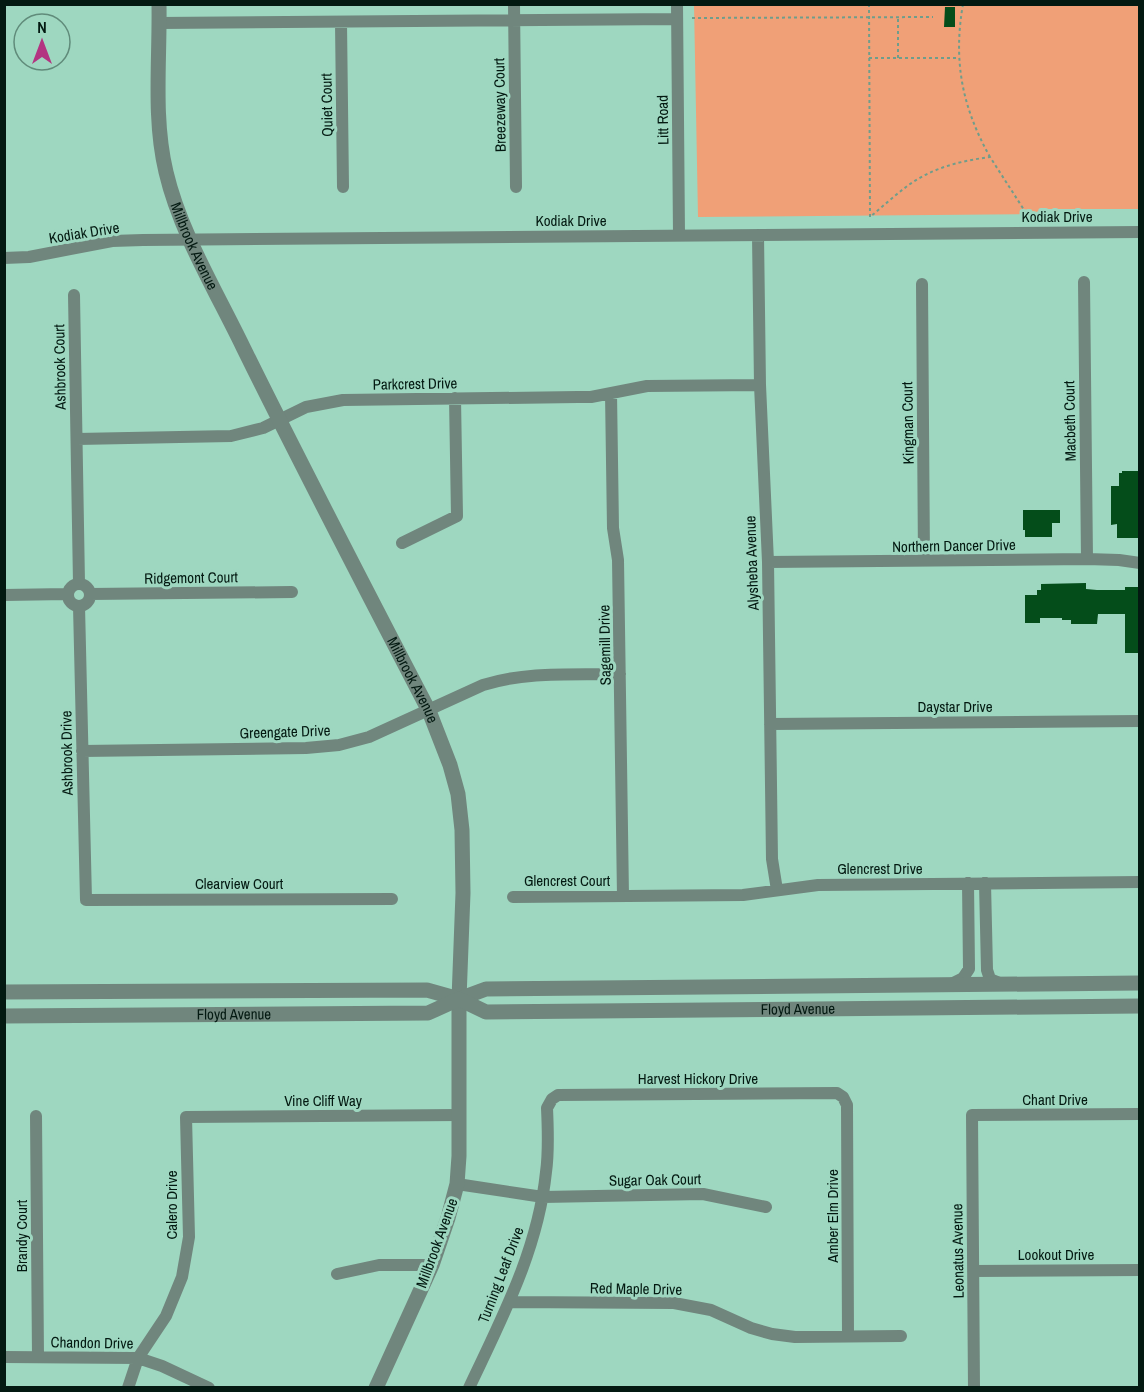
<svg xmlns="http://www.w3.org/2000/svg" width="1144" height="1392" font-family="'Archivo Narrow',sans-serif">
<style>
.green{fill:#f0a077}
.building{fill:#044d1a}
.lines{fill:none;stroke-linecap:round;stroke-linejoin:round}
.path{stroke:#6f9d8b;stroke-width:2;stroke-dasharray:3 3;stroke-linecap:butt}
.minor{stroke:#70867d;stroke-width:12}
.tertiary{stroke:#70867d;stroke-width:15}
.labels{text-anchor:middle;stroke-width:6;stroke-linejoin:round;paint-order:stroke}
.street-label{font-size:15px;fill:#031911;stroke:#9ed7c0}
</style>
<rect width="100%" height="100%" fill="#9ed7c0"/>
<path class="green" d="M 694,5 L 1139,5 L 1139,209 L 1046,209 L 1045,214 L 698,217 Z"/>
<path class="building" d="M 945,7 L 955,7 L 955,27 L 944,27 Z
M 1122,471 L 1140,471 L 1140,538 L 1117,538 L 1117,524 L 1111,525 L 1111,486 L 1119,486 L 1119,473 L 1122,473 Z
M 1023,510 L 1060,510 L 1060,523 L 1052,523 L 1052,537 L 1025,537 L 1025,530 L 1023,530 Z
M 1086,583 L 1086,589 L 1097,590 L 1125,590 L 1125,587 L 1140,587 L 1140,653 L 1125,653 L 1125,614 L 1098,614 L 1097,624 L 1071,624 L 1071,620 L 1062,620 L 1062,618 L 1040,618 L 1040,623 L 1025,623 L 1025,595 L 1037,595 L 1037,590 L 1041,590 L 1041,584 Z"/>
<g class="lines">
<path class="path" d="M 869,4 L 870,217 C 882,207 894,196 906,187 C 931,168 960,161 990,157 L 1028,216
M 963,4 C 953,61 962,107 990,157
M 692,18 L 933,17
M 869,58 L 959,58
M 898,58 L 898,19"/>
<path class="minor" d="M 514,4 L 516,187
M 677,4 L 679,235
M 159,23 L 677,19
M 341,23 L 343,187
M 758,235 L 760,385 L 768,562 L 772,859 L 777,890
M 4,258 L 29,257 L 112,241 L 143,240 L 1140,232
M 1084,282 L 1087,559
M 922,284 L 924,561
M 74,295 L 79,583
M 611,393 L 613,528 L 618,560 L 623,896
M 77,439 L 231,436 L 263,428 L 306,407 L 343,400 L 578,397 L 591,397 L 647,386 L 760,385
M 402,543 L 457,516 L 455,398
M 768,562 L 1087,559 L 1119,560 L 1140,563
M68 595a11 11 0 1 1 22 0a11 11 0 1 1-22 0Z
M 90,594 L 292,592
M 4,595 L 67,594
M 79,606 L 86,900 L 392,899
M 770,724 L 1140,721
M 82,751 L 306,748 L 339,745 L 369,737 L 483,685 C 527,671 574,675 620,674
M 985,883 L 987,970 L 990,979 L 1002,984
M 513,897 L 743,895 L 818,885 L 1140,882
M 951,984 L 963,978 L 969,969 L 968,883
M 36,1116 L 38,1357
M 457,1184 L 543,1197 L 703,1194 L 766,1207
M 973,1271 L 1140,1270
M 337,1274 L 379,1265 L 432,1265
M 509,1302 L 674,1303 L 711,1310 L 751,1328 L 772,1334 L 795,1337 L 901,1336
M 4,1357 L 138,1358 L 162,1366 L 209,1388
M 128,1388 L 138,1358 L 166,1316 L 182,1277 L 189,1237 L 186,1117 L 460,1115
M 469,1388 C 502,1318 538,1250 546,1172 C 549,1151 548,1129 547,1108 L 552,1099 L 558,1095 L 837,1093 L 843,1097 L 847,1105 L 848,1336
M 974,1388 L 972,1115 L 1140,1114"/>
<g class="tertiary">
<path id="s1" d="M 159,4 C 160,60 153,118 166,172 C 180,232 216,291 243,347 C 303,469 366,590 429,711 L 450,765 L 458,794 L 462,830 L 463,893 L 459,999 L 459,1156 L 457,1184 L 448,1218 L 432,1265 L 376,1388"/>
<path d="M 4,992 L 427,990 L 459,999 L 486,989 L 1140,983"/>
<path id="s2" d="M 4,1016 L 428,1013 L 459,999 L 486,1012 L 1140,1006"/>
</g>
</g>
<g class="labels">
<g class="street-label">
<text transform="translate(327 105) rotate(-91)" y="5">Quiet Court</text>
<text transform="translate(500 105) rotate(-91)" y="5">Breezeway Court</text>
<text transform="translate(663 120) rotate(-91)" y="5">Litt Road</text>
<text x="1057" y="222">Kodiak Drive</text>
<text x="571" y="226">Kodiak Drive</text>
<text transform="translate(84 233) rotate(-9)" y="5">Kodiak Drive</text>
<text dy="5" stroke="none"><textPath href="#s1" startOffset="248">Millbrook Avenue</textPath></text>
<text transform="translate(60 367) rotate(-91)" y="5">Ashbrook Court</text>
<text transform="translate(415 384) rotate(-1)" y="5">Parkcrest Drive</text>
<text transform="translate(1070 421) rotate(-91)" y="5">Macbeth Court</text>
<text transform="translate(908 423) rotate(-91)" y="5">Kingman Court</text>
<text transform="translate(954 546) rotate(-1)" y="5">Northern Dancer Drive</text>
<text transform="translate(752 563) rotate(-92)" y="5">Alysheba Avenue</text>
<text transform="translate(191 578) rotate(-1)" y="5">Ridgemont Court</text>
<text transform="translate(605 645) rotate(-91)" y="5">Sagemill Drive</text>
<text dy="5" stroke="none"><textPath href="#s1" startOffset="734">Millbrook Avenue</textPath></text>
<text x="955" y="712">Daystar Drive</text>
<text transform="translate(285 732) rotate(-2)" y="5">Greengate Drive</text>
<text transform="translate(67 753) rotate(-91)" y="5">Ashbrook Drive</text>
<text x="880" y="874">Glencrest Drive</text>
<text x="567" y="886">Glencrest Court</text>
<text x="239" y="889">Clearview Court</text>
<text dy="5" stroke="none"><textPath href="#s2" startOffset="800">Floyd Avenue</textPath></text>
<text dy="5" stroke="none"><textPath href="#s2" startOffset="230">Floyd Avenue</textPath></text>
<text x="698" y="1084">Harvest Hickory Drive</text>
<text x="1055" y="1105">Chant Drive</text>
<text x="323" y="1106">Vine Cliff Way</text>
<text transform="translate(655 1180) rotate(-1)" y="5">Sugar Oak Court</text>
<text transform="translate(172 1205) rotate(-90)" y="5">Calero Drive</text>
<text transform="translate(833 1216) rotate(-90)" y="5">Amber Elm Drive</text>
<text transform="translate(22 1236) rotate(-90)" y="5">Brandy Court</text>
<text transform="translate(437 1243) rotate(-70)" y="5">Millbrook Avenue</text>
<text transform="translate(958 1251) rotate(-91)" y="5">Leonatus Avenue</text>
<text x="1056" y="1260">Lookout Drive</text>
<text transform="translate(501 1275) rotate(-69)" y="5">Turning Leaf Drive</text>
<text transform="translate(636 1289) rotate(1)" y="5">Red Maple Drive</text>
<text transform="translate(92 1343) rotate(1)" y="5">Chandon Drive</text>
</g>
</g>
<rect width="1144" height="1392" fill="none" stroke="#031911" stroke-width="12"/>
<g transform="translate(42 42)"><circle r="28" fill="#9ed7c0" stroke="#608b7a" stroke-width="1.5"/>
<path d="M0-4.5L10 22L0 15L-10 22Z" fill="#b33481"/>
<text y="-9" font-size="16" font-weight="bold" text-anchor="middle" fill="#031911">N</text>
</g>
</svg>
